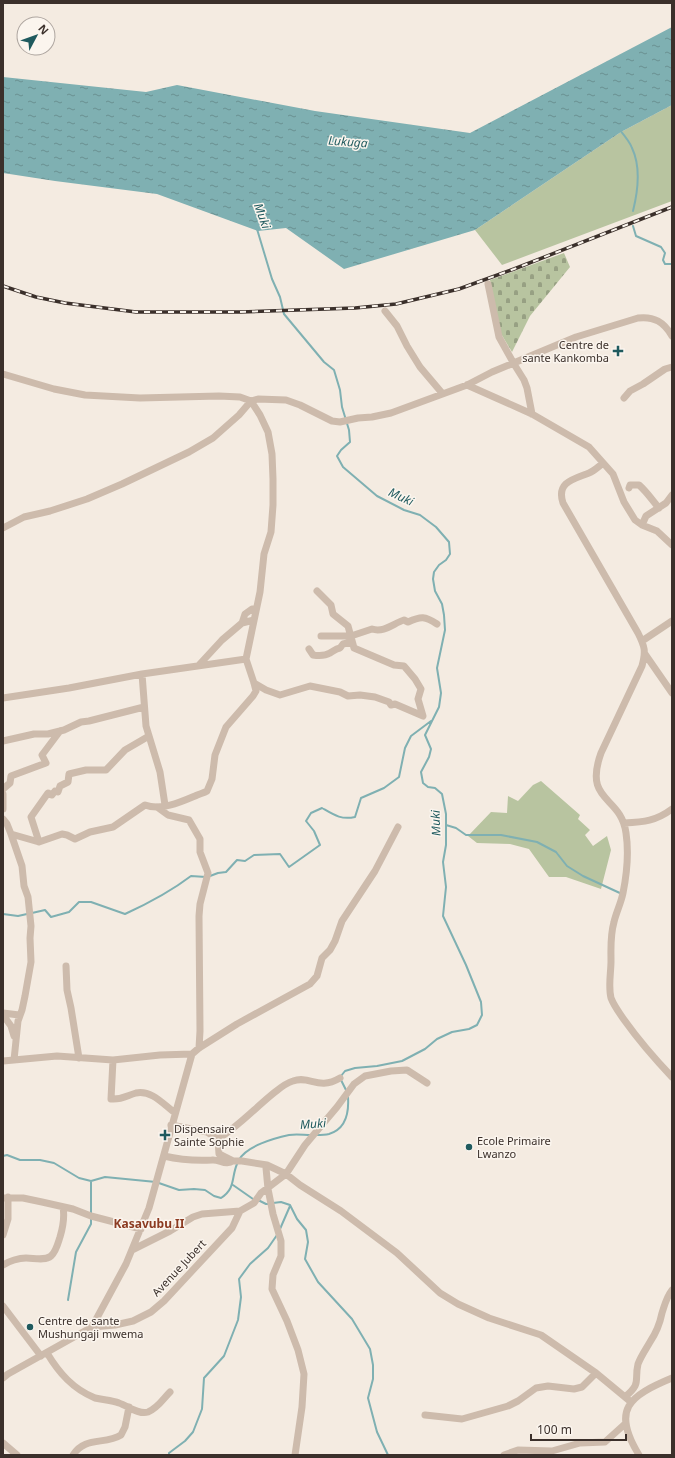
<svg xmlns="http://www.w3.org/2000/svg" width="675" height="1458" font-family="'Noto Sans',sans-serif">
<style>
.green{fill:#b8c4a0}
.cemetery{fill:url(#cemetery-stones)}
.water{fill:url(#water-ripples)}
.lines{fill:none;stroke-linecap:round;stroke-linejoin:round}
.stream{stroke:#7fb0b2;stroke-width:2}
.minor{stroke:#cdbbac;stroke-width:7}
.rail-casing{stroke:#3b302b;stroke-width:3.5}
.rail{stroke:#fbf5ee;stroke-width:2;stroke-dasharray:6;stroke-linecap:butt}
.poi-dot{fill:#1f5a5e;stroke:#fbf5ee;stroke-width:1.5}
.labels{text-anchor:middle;stroke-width:3;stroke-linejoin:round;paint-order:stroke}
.poi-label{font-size:11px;fill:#3b302b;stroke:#fbf5ee;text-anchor:start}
.street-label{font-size:11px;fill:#3b302b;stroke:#fbf5ee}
.water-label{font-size:12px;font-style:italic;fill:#1f5a5e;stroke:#fbf5ee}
.neighbourhood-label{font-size:12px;font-weight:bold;fill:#8c3b22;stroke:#fbf5ee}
</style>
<defs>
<pattern id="cemetery-stones" width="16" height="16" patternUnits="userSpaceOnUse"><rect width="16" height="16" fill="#b8c4a0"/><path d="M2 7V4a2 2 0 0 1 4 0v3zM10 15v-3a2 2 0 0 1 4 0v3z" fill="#97a083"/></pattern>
<pattern id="water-ripples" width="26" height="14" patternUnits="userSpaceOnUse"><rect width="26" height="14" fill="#7fb0b2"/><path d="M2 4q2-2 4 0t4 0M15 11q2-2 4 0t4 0" fill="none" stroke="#699091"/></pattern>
</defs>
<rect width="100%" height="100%" fill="#f4ebe1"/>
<path class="green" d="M 672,105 L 672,201 L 502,265 L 475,230 L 621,132 Z
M 541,781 L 580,815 L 578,819 L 590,830 L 585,835 L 593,846 L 607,836 L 611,850 L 601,889 L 566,877 L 549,877 L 529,849 L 510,844 L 477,843 L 468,836 L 491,812 L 507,813 L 508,796 L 518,801 L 533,785 Z"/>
<path class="cemetery" d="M 564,253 L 570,267 L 530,316 L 512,352 L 500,332 L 490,280 Z"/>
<path class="water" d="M 672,27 L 672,105 L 621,132 L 475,230 L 344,269 L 286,228 L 258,231 L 157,194 L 55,181 L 3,173 L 3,77 L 146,92 L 177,85 L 315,111 L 470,133 Z"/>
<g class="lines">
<path class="stream" d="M 619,129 C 624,135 630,142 632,148 C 641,167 638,191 633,211
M 633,226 L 636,236 L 661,247 L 665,253 L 663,260 L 665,264 L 672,264
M 257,229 L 272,279 L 280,297 L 284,314 L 324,362 L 334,370 L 340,390 L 342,407 L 349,430 L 350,442 L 341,450 L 337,456 L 343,467 L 377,496 L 404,510 L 420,515 L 436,527 L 449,542 L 450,554 L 446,560 L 439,565 L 434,572 L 433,579 L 435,591 L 442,604 L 444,615 L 445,630 L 437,668 L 441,693 L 439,707 L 425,735 L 431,749 L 429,757 L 421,772 L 423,783 L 428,787 L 435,788 L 442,794 L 446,814 L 446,845 L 443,862 L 446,887 L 443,916 L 466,965 L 481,1002 L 482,1015 L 477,1025 L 469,1029 L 452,1032 L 437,1039 L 425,1049 L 402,1061 L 377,1066 L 355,1068 L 345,1071 L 341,1076
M 446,825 L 456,828 L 466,835 L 501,835 L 537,842 L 556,852 L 567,866 L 583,876 L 622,894
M 210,876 L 218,873 L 226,872 L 237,860 L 245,861 L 254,855 L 280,854 L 289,867 L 320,845 L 314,831 L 306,821 L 311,813 L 322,808 C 334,815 341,820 355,817 L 361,798 L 384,788 L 399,777 L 405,748 L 411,736 L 431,721
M 32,913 L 45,910 L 51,917 L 69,912 L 79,902 L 91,902 L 125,914 C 149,903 170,892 191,876 L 206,877
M 3,914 L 18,916 L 27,914
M 341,1080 L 346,1090
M 316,1135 C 320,1135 325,1135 329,1134 C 346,1129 349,1112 348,1097
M 3,1156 L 7,1155 L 20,1160 L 40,1160 L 54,1163 L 79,1178 L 91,1181 L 105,1177 L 156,1182 L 179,1190 L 194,1189 L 205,1190 L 214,1196 L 221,1198 C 236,1188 231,1178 237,1164
M 239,1160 C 246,1146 275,1138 289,1135 C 296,1134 304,1135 311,1135
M 233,1185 L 253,1199
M 258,1200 L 266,1204 L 268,1204
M 273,1203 L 281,1202 L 290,1205 L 297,1219 L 306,1230 L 308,1242 L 305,1259 L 318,1282 L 352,1319 L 370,1349 L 373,1365 L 373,1379 L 368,1398 L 377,1432 L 388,1455
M 280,1229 L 290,1206
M 68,1300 L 76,1252 L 91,1224 L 91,1181
M 169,1455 L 169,1453 L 185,1441 L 193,1432 L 202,1409 L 204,1378 L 224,1356 L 238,1320 L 241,1297 L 239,1279 L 250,1264 L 268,1248 L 277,1235"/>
<path class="minor" d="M 488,284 L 499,337 L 514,364 L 524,380 L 527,388 L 532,414
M 385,311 L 397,326 L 407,346 L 420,367 L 442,393
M 3,374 L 54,389 L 85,395 L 140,398 L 219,396 L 240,397 L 251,401 L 260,415 L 268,432 L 272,454 L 273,479 L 273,505 L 271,532 L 264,554 L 260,592 L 246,659 L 254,683 L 256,691 L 253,696 L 226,727 L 215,755 L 212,779 L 207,791 C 204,793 199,794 195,796 C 181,802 161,811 145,805 L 113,827 L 90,832 L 75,839 L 67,835 L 62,834 L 39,842 L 11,834
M 467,385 L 532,414 L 589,447 L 613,474 L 624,502 L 635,520 L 642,525 L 657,531 L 672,545
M 624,398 L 630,391 L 643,384 L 665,369 L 672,367
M 602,464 C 598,467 594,471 589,473 C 574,479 556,482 563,503 L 638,633 C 645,647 646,651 642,666 L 601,753 C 583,803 621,795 626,833 C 629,853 627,873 623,893 C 621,903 616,913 614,922 C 610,936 611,948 611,961 C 611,973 608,986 611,998 C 614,1006 620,1014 625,1021 C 640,1042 654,1058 672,1077
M 629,488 L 630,485 L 639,485 C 647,492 652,500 659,508
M 642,525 L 646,516 L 666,503 L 672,495
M 3,528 L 24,517 L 50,511 L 87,499 L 122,484 L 189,452 L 213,438 L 239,415 L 251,401 L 258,399 L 286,400 L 300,405 L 332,421 L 340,422 L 358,418 L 372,417 L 391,413 L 467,385 L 492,372 L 576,337 L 638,318 C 654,316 664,322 672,336
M 254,620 L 242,623 L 245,614 L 252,609 L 256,609
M 321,636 L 351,636 L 372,629 C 384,633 394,623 404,620 L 408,622 C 421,616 425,616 437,624
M 642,641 L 672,621
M 309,649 L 313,655 C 319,656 325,656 330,653 C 334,651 335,649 340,648 L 343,644 L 352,642
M 645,654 L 672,693
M 198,666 L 222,640 L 242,623
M 142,674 L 146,726 L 160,772 L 165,805
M 254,683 L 266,690 L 280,695 L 310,686 L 340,692 L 348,696 L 360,695 L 375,697 L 389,702 L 391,705 L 395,704 L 423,716 L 418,699 L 421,689 L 415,679 L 404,666 L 394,665 L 354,648 L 348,626 L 333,614 L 331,605 L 317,591
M 3,698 L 69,688 L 142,674 L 246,659
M 3,741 L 34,734 L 48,734 L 64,730 L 81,722 L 89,721 L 144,707
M 3,789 L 10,783 L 11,776 L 46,763 L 42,755 L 60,731
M 3,794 L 3,809
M 157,807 L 168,815 L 189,820 L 200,839 L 200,852 L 208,873 L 200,904 L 199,916 L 200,1031 L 199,1048
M 3,819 L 7,824 L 11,834 L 22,866 L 24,886 L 28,897 L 31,926 L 30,938 L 31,962 L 25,996 L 22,1010 L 18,1021 L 14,1060
M 624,823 C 644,822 656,821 672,809
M 39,842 L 31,817 L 48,793 L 52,795 L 55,791 L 58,792 L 60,786 L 68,782 L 69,774 L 86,770 L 106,770 L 125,750 L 149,736
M 66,966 L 67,990 L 71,1008 L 79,1058
M 3,1013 L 19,1015
M 3,1015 L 11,1026 L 14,1036
M 113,1060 L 111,1099 C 122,1100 126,1096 136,1093 C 152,1090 163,1104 175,1113
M 3,1061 L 57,1056 L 113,1060 L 160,1055 L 192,1054
M 171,1125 L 207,1132 L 218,1139 C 239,1126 256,1107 275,1092 C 280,1088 286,1083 293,1081 C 310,1075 318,1091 340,1078
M 218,1139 L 219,1154 L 233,1161 L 242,1161 L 267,1165 L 286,1174 L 300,1185 L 341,1211 L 397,1253 L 440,1293 L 458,1304 L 489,1318 L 541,1335 L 596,1373 L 631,1402
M 164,1156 C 181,1160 194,1161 212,1160 C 219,1159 226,1166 233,1161
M 267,1165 L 266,1168 L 268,1189 L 273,1214 L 281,1241 L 281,1256 L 273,1275 L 272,1289 L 287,1321 L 298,1350 L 304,1374 L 302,1407 L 295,1455
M 3,1198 L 23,1198 L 42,1202 L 73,1209 L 91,1216 L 141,1229
M 3,1235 L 8,1219 L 8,1197
M 132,1250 L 170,1231 L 193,1217 L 202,1214 L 240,1211
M 3,1265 C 9,1261 19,1258 26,1258 C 34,1258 45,1261 51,1256 C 56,1252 58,1243 60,1237 C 63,1227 65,1218 63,1207
M 3,1306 L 41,1356
M 92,1327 L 126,1264 L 149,1208 L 192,1054 L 199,1048 L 237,1024 L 310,984 L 317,976 L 322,958 L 330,950 L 335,941 L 342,921 L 375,871 L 398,827
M 47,1353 C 59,1373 73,1389 95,1398 C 103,1400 112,1400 119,1403 C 128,1406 139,1415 148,1412 C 158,1408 163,1399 170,1392
M 3,1378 L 8,1374 L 92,1327 L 115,1325 L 133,1321 L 151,1312 L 164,1301 L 232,1228 L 240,1211 L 254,1203 L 261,1193 L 286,1174 L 305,1145 L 337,1107 L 354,1084 L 365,1076 L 391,1071 L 407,1070 L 427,1083
M 625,1397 C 642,1383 634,1381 638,1364 C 641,1356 646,1349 650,1342 C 656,1333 660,1323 662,1313 C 665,1304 666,1298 672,1290
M 425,1415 L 462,1419 L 508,1406 L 518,1401 L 536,1388 L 548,1386 L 574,1389 L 582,1387 L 596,1373
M 3,1443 L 17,1455
M 73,1455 C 85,1436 105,1445 121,1435 L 125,1427 L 129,1407
M 504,1455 L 518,1450 L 552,1451 L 580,1443 L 605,1442 L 626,1423
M 639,1455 C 611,1409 629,1396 672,1378"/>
<g class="rail-casing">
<path id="rail" d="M 3,286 L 36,297 L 65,303 L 136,312 L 240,312 L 355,308 L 396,304 L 459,289 L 514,269 L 672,207"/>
</g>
<use href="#rail" class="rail"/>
</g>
<g class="poi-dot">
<path d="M616 345h4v4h4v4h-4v4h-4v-4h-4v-4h4z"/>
<path d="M163 1129h4v4h4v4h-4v4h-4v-4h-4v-4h4z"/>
<circle cx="469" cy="1147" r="4"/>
<circle cx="30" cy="1327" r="4"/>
</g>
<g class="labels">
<g class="poi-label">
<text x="609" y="349" text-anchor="end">Centre de<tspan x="609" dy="13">sante Kankomba</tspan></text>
<text x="174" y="1133">Dispensaire<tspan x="174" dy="13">Sainte Sophie</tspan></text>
<text x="477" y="1145">Ecole Primaire<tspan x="477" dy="13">Lwanzo</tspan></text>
<text x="38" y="1325">Centre de sante<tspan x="38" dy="13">Mushungaji mwema</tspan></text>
</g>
<g class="street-label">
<text transform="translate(179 1268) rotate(-47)" y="4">Avenue Jubert</text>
</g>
<g class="water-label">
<text transform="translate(348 142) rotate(4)" y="4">Lukuga</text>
<text transform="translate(262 216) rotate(70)" y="4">Muki</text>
<text transform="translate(401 497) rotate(25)" y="4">Muki</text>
<text transform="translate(436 823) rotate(-92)" y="4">Muki</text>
<text transform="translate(313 1124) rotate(-4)" y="4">Muki</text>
</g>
<g class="neighbourhood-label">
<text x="149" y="1228">Kasavubu II</text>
</g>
</g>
<rect width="675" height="1458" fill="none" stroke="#3b302b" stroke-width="8"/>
<g transform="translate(36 36) rotate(49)"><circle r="19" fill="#fbf5ee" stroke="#aea6a0"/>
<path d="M0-3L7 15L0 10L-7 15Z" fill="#1f5a5e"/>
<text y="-6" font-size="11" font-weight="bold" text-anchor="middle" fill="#3b302b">N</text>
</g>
<path d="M531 1434v6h95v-6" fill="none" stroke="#3b302b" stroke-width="2"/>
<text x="537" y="1434" font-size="12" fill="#3b302b" stroke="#fbf5ee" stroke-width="3" paint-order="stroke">100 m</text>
</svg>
